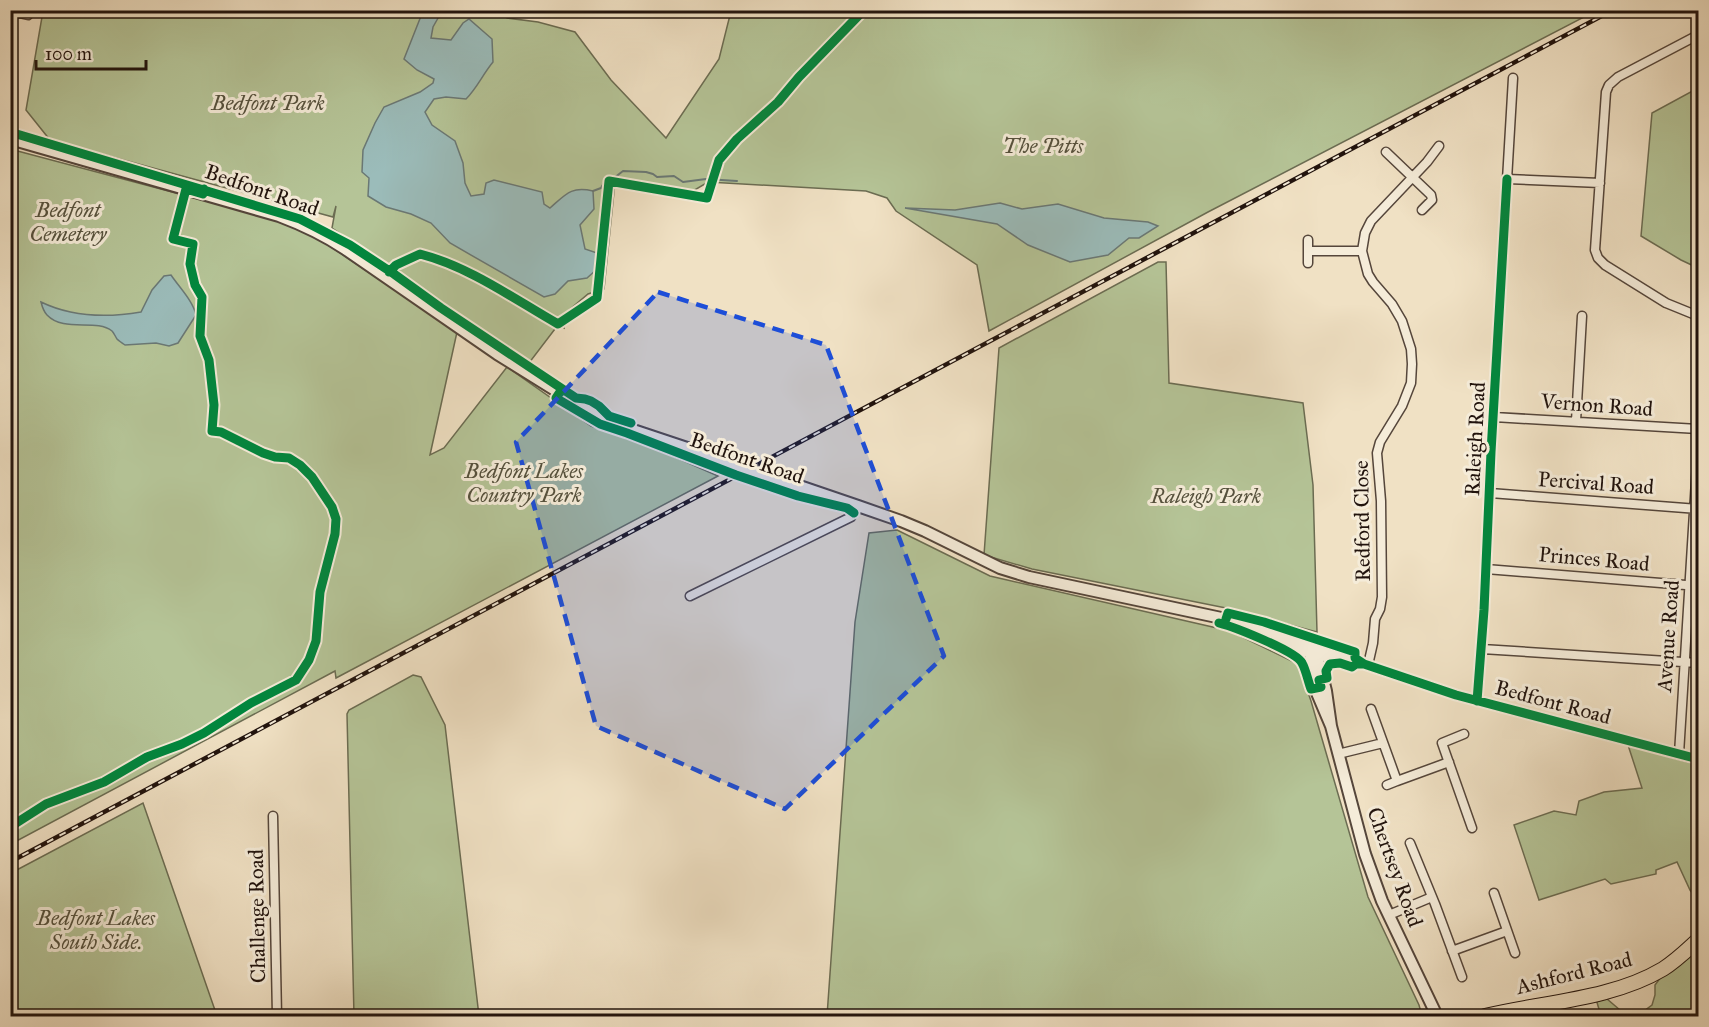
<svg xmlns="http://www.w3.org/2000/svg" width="1709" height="1027" font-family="'IM FELL Great Primer',serif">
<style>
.green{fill:#b5c497;stroke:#6b6c52;stroke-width:1.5}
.water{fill:#9bbcba;stroke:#6a7875;stroke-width:1.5}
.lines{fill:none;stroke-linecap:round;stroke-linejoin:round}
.stream{stroke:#6a7875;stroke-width:2}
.minor-casing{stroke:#55463b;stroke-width:11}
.tertiary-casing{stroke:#55463b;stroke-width:14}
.primary-casing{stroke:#21130d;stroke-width:16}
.minor{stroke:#f5ecd9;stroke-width:8}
.tertiary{stroke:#f5ecd9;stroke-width:10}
.primary{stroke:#f0e1c4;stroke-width:14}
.rail-casing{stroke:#21130d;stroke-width:4.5}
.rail{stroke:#f5ecd9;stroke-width:2;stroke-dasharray:7;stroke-linecap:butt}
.tertiary-bridge-casing{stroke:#55463b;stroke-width:14;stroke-linecap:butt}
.tertiary-bridge{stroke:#f5ecd9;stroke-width:10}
.cycleway-casing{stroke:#f5ecd9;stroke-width:13}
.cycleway{stroke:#00873e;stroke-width:9}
.marked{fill:#1d4ed8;fill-opacity:0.2;stroke:#1d4ed8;stroke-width:4.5;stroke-dasharray:12 8;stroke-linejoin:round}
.labels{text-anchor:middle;stroke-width:6;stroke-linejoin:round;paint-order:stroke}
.park-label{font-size:21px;font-style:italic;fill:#55513d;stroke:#f5ecd9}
.street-label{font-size:21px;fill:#21130d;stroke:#f5ecd9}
</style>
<rect width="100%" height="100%" fill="#f0e1c4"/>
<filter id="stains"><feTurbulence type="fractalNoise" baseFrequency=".00333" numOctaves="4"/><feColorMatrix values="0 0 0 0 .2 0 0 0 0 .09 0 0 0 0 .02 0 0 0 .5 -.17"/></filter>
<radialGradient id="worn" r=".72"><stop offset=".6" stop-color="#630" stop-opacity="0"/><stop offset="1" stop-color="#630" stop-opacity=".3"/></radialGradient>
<path class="green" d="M 1586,10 L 1588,15 L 1208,212 L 989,331 L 977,265 L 896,211 L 887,198 L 866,191 L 708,182 L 683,197 L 615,182 L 604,289 L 588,294 L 562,316 L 564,328 L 558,325 L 529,363 L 332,228 L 336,206 L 333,217 L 50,140 L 26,110 L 43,11 L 497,11 L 507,18 L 538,22 L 575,32 L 611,80 L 666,138 L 719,59 L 731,11 Z
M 1698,88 L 1698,268 L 1681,260 L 1641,236 L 1652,113 Z
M 10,149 L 300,226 L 457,332 L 430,455 L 444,448 L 507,367 L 591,426 L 652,447 L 718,476 L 336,678 L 335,671 L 11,844 Z
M 1158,262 L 1166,262 L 1169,383 L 1303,403 L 1313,485 L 1317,632 L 1226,608 L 1032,569 L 984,555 L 999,348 Z
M 897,530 L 990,576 L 1230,631 L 1298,664 L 1311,701 L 1368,897 L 1419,1005 L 1422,1016 L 827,1016 L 855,622 L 869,533 Z
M 413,675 L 421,677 L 445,725 L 479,1016 L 354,1016 L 347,714 L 349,710 Z
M 1628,745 L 1698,765 L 1698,901 L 1690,890 L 1677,862 L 1656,870 L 1656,874 L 1611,884 L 1605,879 L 1539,900 L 1514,825 L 1554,811 L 1576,815 L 1579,801 L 1604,792 L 1642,788 Z
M 143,803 L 217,1016 L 11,1016 L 11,873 Z
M 1698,947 L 1698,1016 L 1601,1016 L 1596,999 L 1607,999 L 1620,1010 L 1629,1015 L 1641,1013 L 1652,1005 L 1655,995 L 1655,985 L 1661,977 Z"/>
<path class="water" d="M 423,11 L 442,11 L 433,27 L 431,38 L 451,40 L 463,23 L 469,19 L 492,39 L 493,62 C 483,74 477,88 466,99 L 446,97 L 434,99 L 425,112 L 432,125 L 455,141 L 463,163 L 465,183 L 471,196 L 484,194 L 486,183 L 494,180 L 542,192 L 544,204 L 550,208 C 566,194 571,186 593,191 L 594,209 L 580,225 L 585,249 L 597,253 L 596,270 L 587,278 L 568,281 L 555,294 L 544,297 L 450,243 L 431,223 L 411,214 L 386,207 L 368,196 L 369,178 L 362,172 L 363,150 L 375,123 L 384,107 L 420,92 L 433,83 L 434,79 L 417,70 L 404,59 Z
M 1000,203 L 1022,209 L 1058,204 L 1104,218 L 1148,222 L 1158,226 L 1139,238 L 1129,238 L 1108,255 L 1070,262 L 1028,245 L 997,224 L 905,208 L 955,210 Z
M 171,275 C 179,287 193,301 196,315 L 178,343 L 169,346 L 156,343 L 125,345 C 122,343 119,341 117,339 C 115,336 114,333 112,331 C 96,318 64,333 47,315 C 44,312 42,306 41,302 C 72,317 106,318 141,312 L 152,290 L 164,276 Z"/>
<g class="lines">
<path class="stream" d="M 593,191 L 601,188 L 605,181 L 614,178 L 623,171 L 646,172 L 653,174 L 657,177 L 674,176 L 683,182 L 706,179 L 737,181"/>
<g class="minor-casing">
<path id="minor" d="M 10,11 L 28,15
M 1698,35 L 1618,77 L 1609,85 L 1606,92 L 1595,250 L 1598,258 L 1605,265 L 1666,303 L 1698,316
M 1386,152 L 1431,195 L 1432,200 L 1422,210
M 1507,179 L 1600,183
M 1308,240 L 1308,251
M 1308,263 L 1308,251 L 1362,251
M 1494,417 L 1698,429
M 1576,421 L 1582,316
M 1490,493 L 1698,509
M 1486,569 L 1698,586
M 690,596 L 851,517 L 858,506
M 1308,644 L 1355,658 L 1364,664 L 1456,695 L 1698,759
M 1482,649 L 1698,663
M 1312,654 L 1355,664
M 1368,665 L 1373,643 L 1375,619 L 1380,609 L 1382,597 L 1381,501 L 1377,453 L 1380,442 L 1402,406 L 1411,383 L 1412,364 L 1411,349 L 1402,321 L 1392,304 L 1373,282 L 1368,274 L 1362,251 L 1365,233 L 1371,221 L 1427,162 L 1439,146
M 1477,701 L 1484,610 L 1491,452 L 1513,78
M 1371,709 L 1397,781 L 1449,762
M 1464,734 L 1442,743 L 1472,828
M 1338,754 L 1383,743
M 1679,754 L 1698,448
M 1387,785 L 1397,781
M 273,816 L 277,1016
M 1410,843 L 1435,904 L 1462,977
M 1494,893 L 1515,953
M 1389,915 L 1432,897
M 1452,951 L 1507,931"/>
</g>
<g class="tertiary-casing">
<path id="tertiary" d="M 10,139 L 279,216 C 303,225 324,235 345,249 L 497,354 L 603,420 L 723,460
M 773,477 L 858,506 L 901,521 L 925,531 L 1000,568 L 1029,577 L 1226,619 L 1275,637 L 1281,644 L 1310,653 L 1317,693 L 1331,726
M 1275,637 L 1284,635 L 1308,644 L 1317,655 L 1326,691 L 1331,726 L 1365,854 L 1382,901 L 1437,1016"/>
</g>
<g class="primary-casing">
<path id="primary" d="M 1485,1016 C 1542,1002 1611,1000 1663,969 C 1676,961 1687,950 1698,940"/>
</g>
<use href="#minor" class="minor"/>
<use href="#tertiary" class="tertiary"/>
<use href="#primary" class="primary"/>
<g class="rail-casing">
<path id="rail" d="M 10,862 L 1613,10"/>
</g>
<use href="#rail" class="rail"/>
<g class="tertiary-bridge-casing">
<path id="tertiary-bridge" d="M 723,460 L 773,477"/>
</g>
<use href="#tertiary-bridge" class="tertiary-bridge"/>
<g class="cycleway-casing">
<path id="cycleway" d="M 10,132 L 300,219 L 350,245 L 394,274 L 441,308 L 576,398 L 585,399 L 591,401 L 599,406 L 609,416 L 631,423
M 389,272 L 396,265 L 420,254 C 470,267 514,299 558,324 L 597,298 L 609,181 L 707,198 L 719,160 L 737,139 L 778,102 L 799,77 L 864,10
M 562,389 L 556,398 L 600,424 L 627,433 L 736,475 L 798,496 L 847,508 L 854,513
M 1226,619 L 1228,613 L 1264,622 L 1355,652 L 1355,658 L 1364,664 L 1456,695 L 1698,759
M 1219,623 C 1234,627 1296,651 1302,663 C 1306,670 1308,681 1311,689 L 1321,687 L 1319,680 L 1327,678 L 1326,671 L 1330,664 L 1340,663 L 1352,667 L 1356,664 L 1364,664
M 1477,701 L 1484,610 L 1491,452 L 1507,179
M 10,827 L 46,804 L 104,782 L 147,757 L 182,744 L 204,733 L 251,703 L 296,680 L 309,660 L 316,641 L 320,592 L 335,534 L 336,519 L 332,507 L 312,477 L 300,465 L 289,458 L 275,457 L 263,453 L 221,432 L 212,431 L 214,405 L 209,360 L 200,336 L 202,297 L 195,285 L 190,264 L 193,244 L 173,239 L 186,189 L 203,194 L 204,189"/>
</g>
<use href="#cycleway" class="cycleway"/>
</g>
<path class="marked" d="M 658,292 L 826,345 L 944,656 L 785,809 L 596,726 L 516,442 Z"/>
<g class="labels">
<g class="park-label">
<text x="268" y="110">Bedfont Park</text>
<text x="1043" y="153">The Pitts</text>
<text x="68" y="217">Bedfont<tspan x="68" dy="24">Cemetery</tspan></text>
<text x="524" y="478">Bedfont Lakes<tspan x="524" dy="24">Country Park</tspan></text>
<text x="1206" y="503">Raleigh Park</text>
<text x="96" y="925">Bedfont Lakes<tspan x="96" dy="24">South Side.</tspan></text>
</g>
<g class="street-label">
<text transform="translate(262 190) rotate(19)" y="7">Bedfont Road</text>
<text transform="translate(1597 405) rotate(4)" y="7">Vernon Road</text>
<text transform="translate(1475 439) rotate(-87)" y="7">Raleigh Road</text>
<text transform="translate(747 458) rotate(19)" y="7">Bedfont Road</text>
<text transform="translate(1596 483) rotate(4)" y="7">Percival Road</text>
<text transform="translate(1362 521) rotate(-91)" y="7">Redford Close</text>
<text transform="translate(1594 559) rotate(5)" y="7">Princes Road</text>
<text transform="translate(1668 636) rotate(-86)" y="7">Avenue Road</text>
<text transform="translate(1553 702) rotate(15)" y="7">Bedfont Road</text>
<text transform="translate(1395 867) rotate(70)" y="7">Chertsey Road</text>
<text transform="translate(257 916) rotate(-91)" y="7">Challenge Road</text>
<text transform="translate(1574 973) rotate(-14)" y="7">Ashford Road</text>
</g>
</g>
<rect width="1709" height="1027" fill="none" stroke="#f0e1c4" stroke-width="36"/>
<rect x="12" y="12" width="1685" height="1003" fill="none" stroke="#21130d" stroke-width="3"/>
<rect x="18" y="18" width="1673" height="991" fill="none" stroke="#21130d" stroke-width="1.5"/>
<path d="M36 60v9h110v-9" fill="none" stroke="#21130d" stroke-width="3"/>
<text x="45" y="60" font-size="18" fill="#21130d" stroke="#f5ecd9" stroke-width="4.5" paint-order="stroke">100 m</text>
<rect width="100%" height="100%" filter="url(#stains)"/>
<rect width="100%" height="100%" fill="url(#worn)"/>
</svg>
